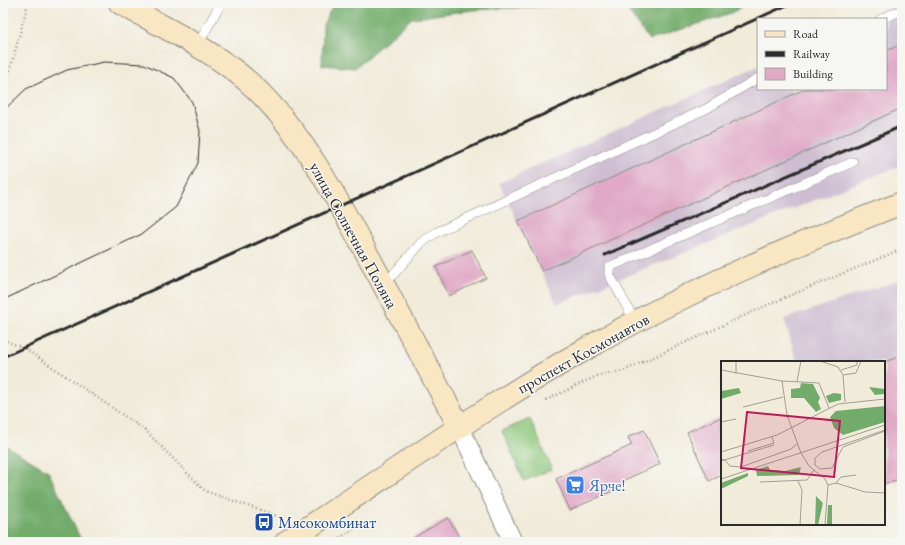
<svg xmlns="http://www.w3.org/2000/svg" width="905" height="545" font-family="'EB Garamond',serif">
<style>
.industrial{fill:#cebed1}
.green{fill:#8dc77b;stroke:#5c7953}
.forest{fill:#72ac6b;stroke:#4e6c4b}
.building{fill:#e0aac7}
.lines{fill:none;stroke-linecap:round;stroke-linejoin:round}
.lane-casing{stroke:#8e8b82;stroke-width:10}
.street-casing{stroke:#8e8b82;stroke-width:20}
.secondary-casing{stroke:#8e8b82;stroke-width:24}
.path{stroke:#8e8b82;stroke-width:2.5;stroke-dasharray:1 3;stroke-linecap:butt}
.lane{stroke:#fff;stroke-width:9}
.street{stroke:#fff;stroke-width:18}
.secondary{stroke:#f9e7c3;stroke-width:22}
.tram{stroke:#2b2b2b;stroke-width:1}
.rail{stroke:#2b2b2b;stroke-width:3}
.labels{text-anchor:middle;stroke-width:3;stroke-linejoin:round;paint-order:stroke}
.street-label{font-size:16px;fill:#2b2b2b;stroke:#f6f6f2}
.shop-label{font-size:16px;fill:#366cbe;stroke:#f6f6f2;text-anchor:start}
.transit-label{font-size:16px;fill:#164399;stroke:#f6f6f2;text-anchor:start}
.inset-road{fill:none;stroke:#a29e93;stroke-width:1}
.view{fill:#c2185b;fill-opacity:0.15;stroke:#c2185b;stroke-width:2}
.inset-edge{fill:none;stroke:#2b2b2b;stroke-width:2}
</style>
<rect width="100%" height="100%" fill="#f6f6f2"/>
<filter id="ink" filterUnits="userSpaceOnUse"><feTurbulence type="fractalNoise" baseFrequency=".025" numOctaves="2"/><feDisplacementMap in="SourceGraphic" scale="8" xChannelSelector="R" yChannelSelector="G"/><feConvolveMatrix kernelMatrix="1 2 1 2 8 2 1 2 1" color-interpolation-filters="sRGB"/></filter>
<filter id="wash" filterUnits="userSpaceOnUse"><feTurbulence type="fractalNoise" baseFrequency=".012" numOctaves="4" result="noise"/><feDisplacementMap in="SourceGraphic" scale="16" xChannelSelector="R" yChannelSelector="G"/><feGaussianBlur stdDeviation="0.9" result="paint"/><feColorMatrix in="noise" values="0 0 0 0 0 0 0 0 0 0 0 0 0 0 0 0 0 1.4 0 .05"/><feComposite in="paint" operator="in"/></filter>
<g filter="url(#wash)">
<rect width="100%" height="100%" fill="#f1ebd9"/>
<path class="industrial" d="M 899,3 L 902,3 L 902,165 L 557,304 L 499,183 L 758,66 L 758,89 L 886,89 L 886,19 L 863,19 Z
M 902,279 L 902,478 L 884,484 L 884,362 L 797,362 L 784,319 Z"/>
<path class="green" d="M 530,419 L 552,469 L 524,481 L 502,431 Z"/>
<path class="forest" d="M 334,3 L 613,3 L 473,10 L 412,18 L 355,68 L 322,65 L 323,25 Z
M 623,3 L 744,3 L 737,11 L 649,40 Z
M 3,444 L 48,471 L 82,542 L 3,542 Z"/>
<g id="blocks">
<path class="building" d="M 902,44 L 902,108 L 542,271 L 518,221 L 805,89 L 886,89 L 886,51 Z
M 472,250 L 486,278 L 449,296 L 436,267 Z
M 902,356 L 902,478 L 884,484 L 884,362 Z
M 722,417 L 722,475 L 709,481 L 687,432 Z
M 644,430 L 660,464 L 622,481 L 624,486 L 570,510 L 556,479 L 632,445 L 628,437 Z
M 448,518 L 462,542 L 406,542 Z"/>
</g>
</g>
<g filter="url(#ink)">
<use href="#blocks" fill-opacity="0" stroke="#8e8b82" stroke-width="1"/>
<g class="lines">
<g class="lane-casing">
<path id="lane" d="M 881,19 L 902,10
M 197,46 L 221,3
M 384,285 L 421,243 L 437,232 L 706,109 L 758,78
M 636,323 L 609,274 L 609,267 L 853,162"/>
</g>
<g class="street-casing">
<path id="street" d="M 459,426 L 513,542"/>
</g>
<g class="secondary-casing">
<path id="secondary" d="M 120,3 C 166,29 216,51 255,88 C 304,135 340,204 372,263 C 401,318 430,372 459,426
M 286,542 C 385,478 481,409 584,350 C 685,292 793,245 902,203"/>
</g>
<path class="path" d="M 3,85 L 9,74 L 28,3
M 3,340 L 24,348 L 145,430 L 205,491 L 283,518
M 546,400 L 599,375 L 623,371 L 772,303 L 902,249
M 333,542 L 360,525"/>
<use href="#lane" class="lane"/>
<use href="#street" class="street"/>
<use href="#secondary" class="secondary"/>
<path class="tram" d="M 3,111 L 26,89 L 67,70 L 104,62 L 144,64 L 174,78 L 192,102 L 200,131 L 198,163 L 176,207 L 142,234 L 3,300"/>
<path class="rail" d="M 605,255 L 902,126
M 3,357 L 792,3"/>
</g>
</g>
<defs>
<g id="supermarket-square" transform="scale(1)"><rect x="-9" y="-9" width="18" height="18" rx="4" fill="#3f7fe0" stroke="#f6f6f2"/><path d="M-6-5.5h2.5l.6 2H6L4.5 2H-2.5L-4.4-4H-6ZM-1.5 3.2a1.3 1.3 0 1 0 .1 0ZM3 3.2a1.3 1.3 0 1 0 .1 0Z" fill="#fff"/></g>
<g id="bus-square" transform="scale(1)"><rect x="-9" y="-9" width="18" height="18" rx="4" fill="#1a4fb4" stroke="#f6f6f2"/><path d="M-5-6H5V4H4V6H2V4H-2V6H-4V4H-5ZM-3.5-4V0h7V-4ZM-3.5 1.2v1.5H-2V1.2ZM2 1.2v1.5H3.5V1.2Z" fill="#fff"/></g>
</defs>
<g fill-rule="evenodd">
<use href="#supermarket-square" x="575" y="485"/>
<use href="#bus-square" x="264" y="522"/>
</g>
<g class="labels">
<g class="street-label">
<text transform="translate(354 235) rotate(61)" y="6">улица Солнечная Поляна</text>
<text transform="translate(583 353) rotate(-29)" y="6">проспект Космонавтов</text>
</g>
<g class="shop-label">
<text x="589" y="491">Ярче!</text>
</g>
<g class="transit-label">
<text x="278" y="528">Мясокомбинат</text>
</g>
</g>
<g transform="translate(721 361)">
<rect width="164" height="164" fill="#f1ebd9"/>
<path d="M 80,22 L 92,23 L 99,37 L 97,41 L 100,48 L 95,51 L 83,37 L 70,37 L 70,28 L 79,27 ZM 148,26 L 164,28 L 163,33 L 154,34 ZM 18,27 L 20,32 L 0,38 L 0,30 ZM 113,32 L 120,33 L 120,39 L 108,42 L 105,35 ZM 164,45 L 164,61 L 122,74 L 113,67 L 109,56 L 115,50 ZM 47,105 L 49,109 L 64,110 L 80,106 L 78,114 L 36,115 L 35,109 ZM 27,112 L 27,115 L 0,128 L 0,122 ZM 95,135 L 102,142 L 97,164 L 94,164 ZM 107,144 L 111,144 L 111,164 L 106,164 Z" fill="#72ac6b"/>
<path class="inset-road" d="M 15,0 L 15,13M 99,0 L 117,6 L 122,14M 0,9 L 61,20 L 66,54 L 80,92 L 88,105 L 104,118 L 107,124 L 104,164M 120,9 L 136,4 L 136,0M 61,20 L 98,22 L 108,47M 76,20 L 80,0M 124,41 L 122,14 L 135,12 L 140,0M 22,46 L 62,36M 0,61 L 15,58M 164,69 L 101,91 L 94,97 L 94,104 L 99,108 L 111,107 L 122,86 L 164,70M 27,90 L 53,82 L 51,76M 0,91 L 56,74 L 117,43 L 164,38M 0,98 L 4,99 L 9,105 L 20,106 L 70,88 L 76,83M 0,100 L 53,84M 0,118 L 164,64M 77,120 L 81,129 L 79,164M 39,121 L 86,119 L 93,109M 115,122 L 144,131 L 164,132M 107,124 L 115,122 L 120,116 L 135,114"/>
<path class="view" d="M 26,51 L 119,60 L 113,116 L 20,107 Z"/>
<rect width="164" height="164" class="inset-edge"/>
</g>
<rect width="905" height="545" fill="none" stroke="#f6f6f2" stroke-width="16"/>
<rect x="757" y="18" width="130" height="72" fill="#f6f6f2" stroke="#a5a5a2"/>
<rect x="765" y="31" width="20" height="6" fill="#f9e7c3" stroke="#a5a5a2"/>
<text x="793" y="38" font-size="12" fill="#2b2b2b">Road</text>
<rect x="765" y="51" width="20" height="6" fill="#2b2b2b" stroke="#a5a5a2"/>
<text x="793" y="58" font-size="12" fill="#2b2b2b">Railway</text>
<rect x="765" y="68" width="20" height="12" fill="#e0aac7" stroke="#a5a5a2"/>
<text x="793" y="78" font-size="12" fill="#2b2b2b">Building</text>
</svg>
